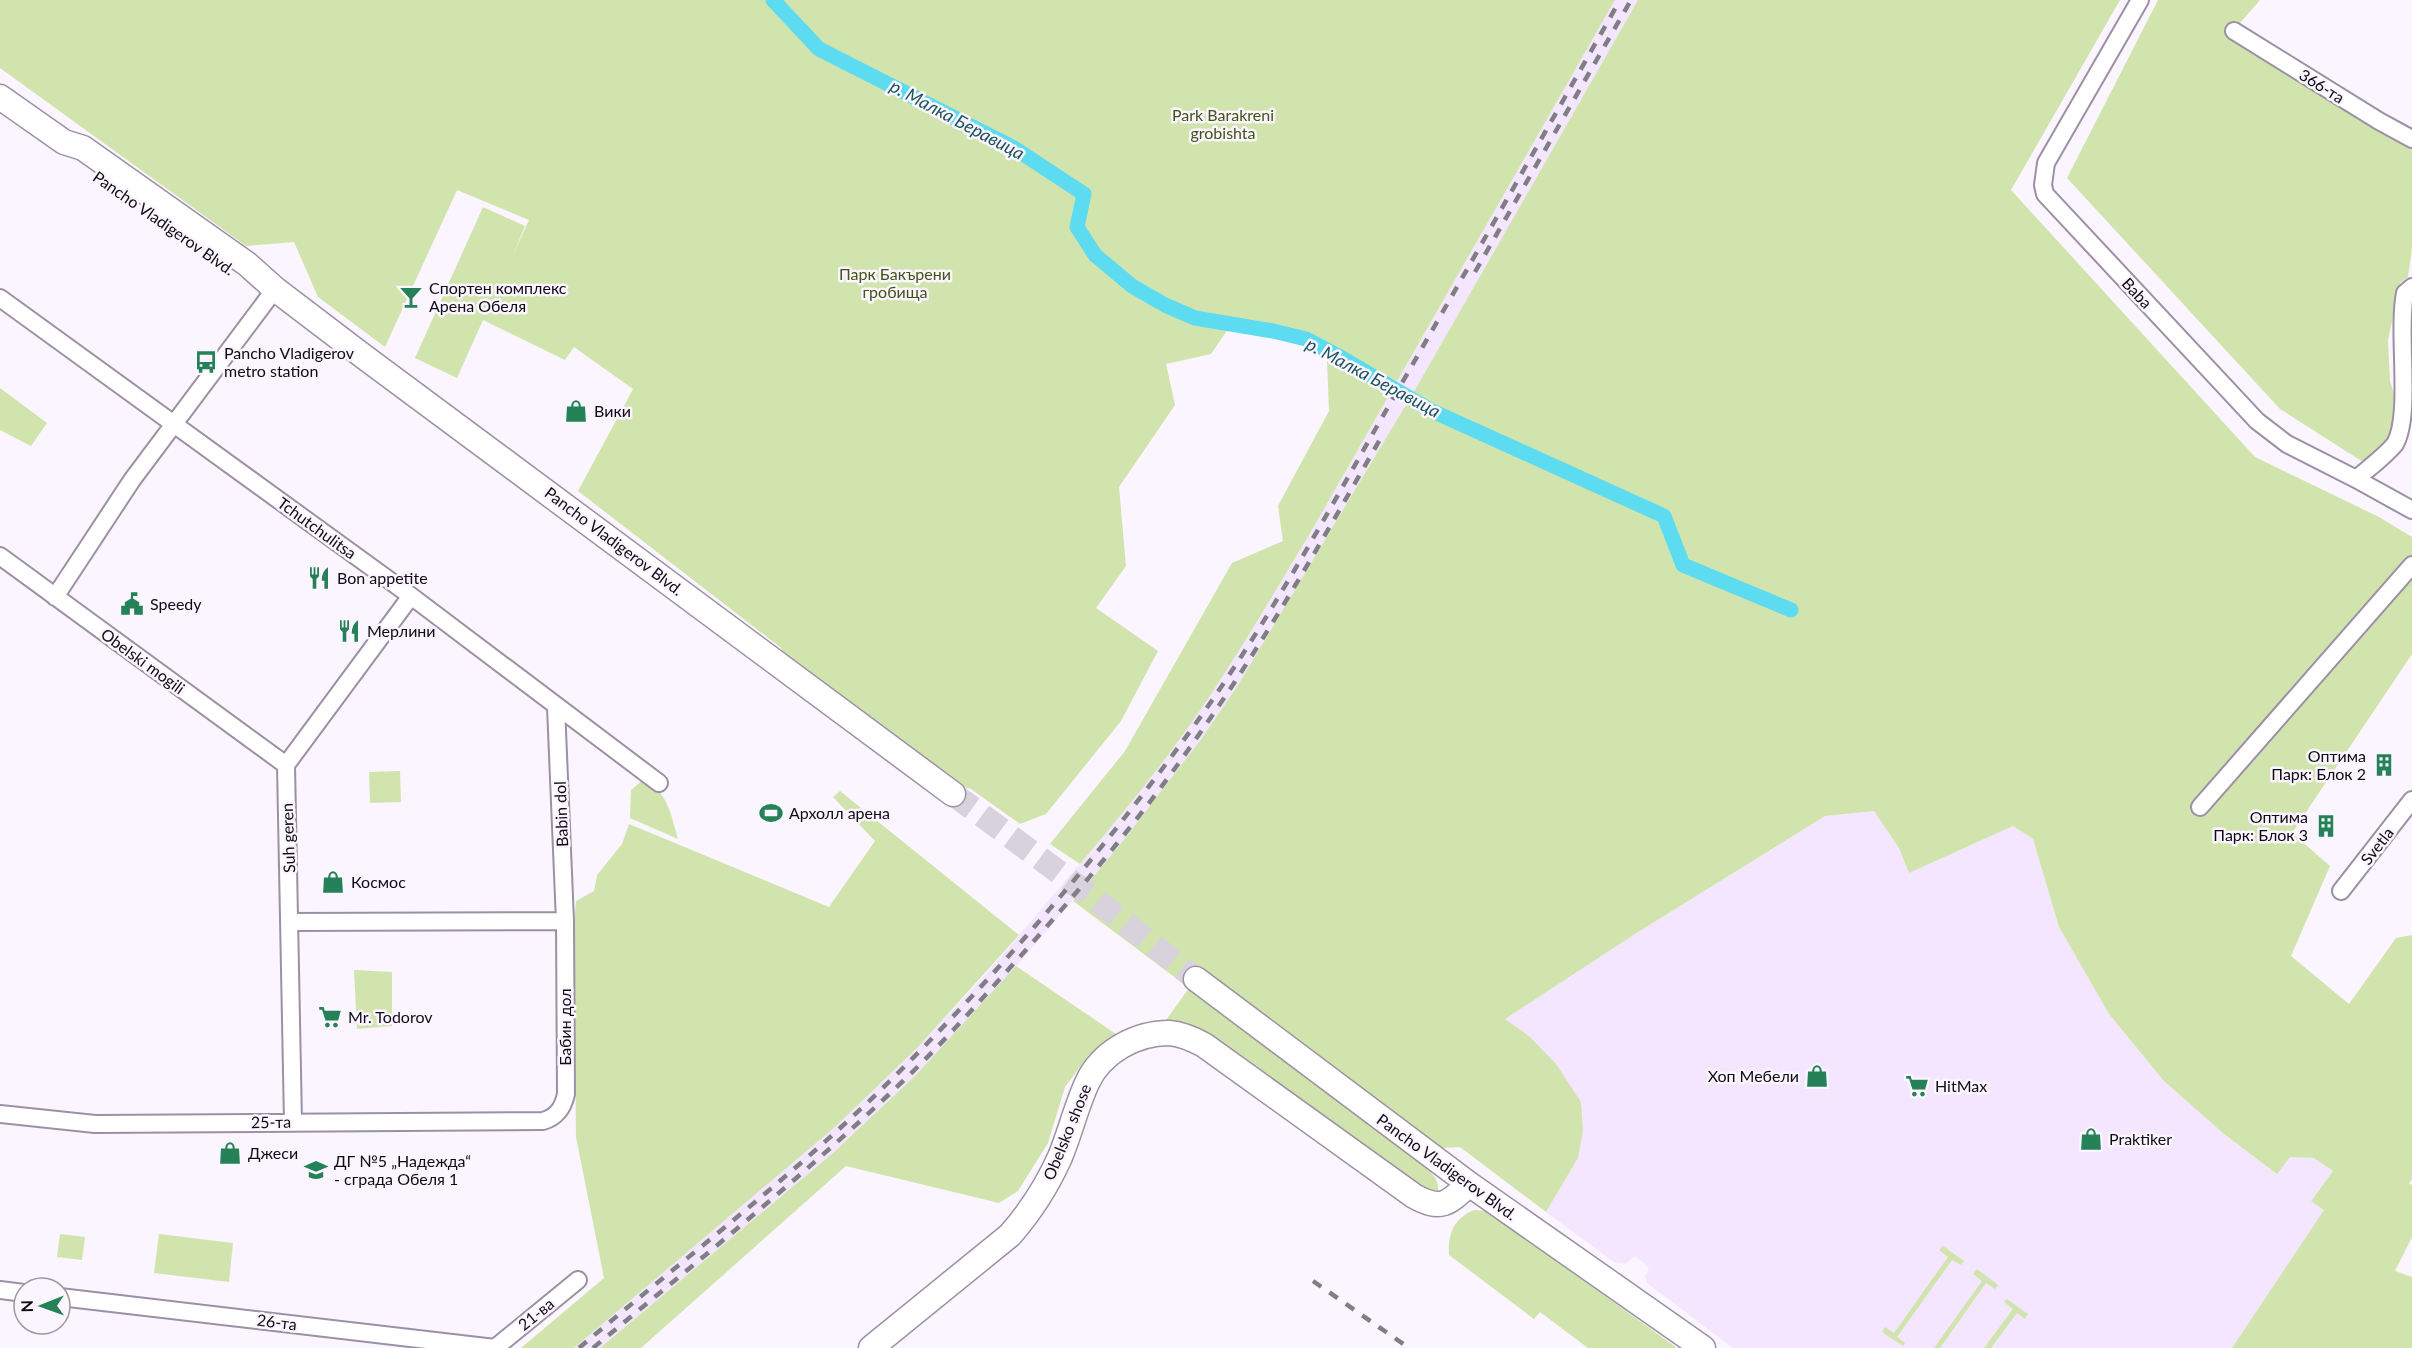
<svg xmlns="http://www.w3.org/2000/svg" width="2412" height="1348" font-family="Lato,sans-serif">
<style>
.built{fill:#f3e6fe}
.green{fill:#d1e4ad}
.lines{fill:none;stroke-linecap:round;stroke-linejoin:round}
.canal{stroke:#5ddbf1;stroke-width:15}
.secondary-tunnel{stroke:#d7d2db;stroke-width:24;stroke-dasharray:24 12;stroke-linecap:butt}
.street-casing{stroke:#9c90a5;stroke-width:20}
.secondary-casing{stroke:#9c90a5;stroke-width:27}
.street{stroke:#fff;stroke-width:16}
.secondary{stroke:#fff;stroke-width:24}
.rail{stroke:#817d85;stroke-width:4.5;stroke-dasharray:10 10;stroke-linecap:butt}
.labels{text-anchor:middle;stroke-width:5;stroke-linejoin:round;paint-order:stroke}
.street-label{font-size:16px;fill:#0f0b12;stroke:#faf5fe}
.park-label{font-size:16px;fill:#435317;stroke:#faf5fe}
.poi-label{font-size:16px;fill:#0f0b12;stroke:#faf5fe;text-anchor:start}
.water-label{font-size:18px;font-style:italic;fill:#1d535c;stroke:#faf5fe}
</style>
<rect width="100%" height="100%" fill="#faf5fe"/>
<path class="built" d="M 1615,0 L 1638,0 L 1416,388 L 1238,685 L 1202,738 L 1123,842 L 995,991 L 916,1075 L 833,1153 L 600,1348 L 574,1348 L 835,1127 L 918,1047 L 986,974 L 1118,819 L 1210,695 L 1260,617 L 1312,530 Z
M 1874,811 L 1899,848 L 1909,873 L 2013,826 L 2033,839 L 2059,927 L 2109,1014 L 2164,1081 L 2224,1134 L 2276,1173 L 2290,1157 L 2314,1158 L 2333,1171 L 2311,1200 L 2324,1210 L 2232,1348 L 1733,1348 L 1647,1283 L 1645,1276 L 1649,1269 L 1643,1262 L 1634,1256 L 1626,1264 L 1614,1262 L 1546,1212 L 1578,1158 L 1504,1019 L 1635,934 L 1825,816 Z"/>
<path class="green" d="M 0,0 L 1615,0 L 1312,530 C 1279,585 1247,640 1211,694 C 1172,753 1126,810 1080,864 L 1050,844 L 1125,751 L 1232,563 L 1283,541 L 1278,506 L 1329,411 L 1327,360 L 1299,343 L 1228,329 L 1211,354 L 1166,364 L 1175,405 L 1119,487 L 1126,566 L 1096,608 L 1158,651 L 1121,721 L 1046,814 L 1020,824 L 971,789 L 960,786 L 785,654 L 780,647 L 578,491 L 633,389 L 574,347 L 565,360 L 483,320 L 457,378 L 415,358 L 483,207 L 525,226 L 513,255 L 529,220 L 457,190 L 385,347 L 318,297 L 294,242 L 246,246 L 0,68 Z
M 1638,0 L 2120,0 L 2011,190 L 2255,457 L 2379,517 L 2412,537 L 2412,654 L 2292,833 L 2330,866 L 2291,956 L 2349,1004 L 2396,938 L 2412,935 L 2412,1179 L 2409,1184 L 2412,1185 L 2412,1237 L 2395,1271 L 2412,1277 L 2412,1348 L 2232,1348 L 2324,1210 L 2311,1201 L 2333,1171 L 2314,1158 L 2290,1157 L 2277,1174 L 2224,1134 L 2164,1081 L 2109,1014 L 2059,927 L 2033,839 L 2013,826 L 1909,873 L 1899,848 L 1874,811 L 1825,816 L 1635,934 L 1505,1019 L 1530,1037 L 1556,1064 L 1581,1102 L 1583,1131 L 1578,1158 L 1546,1212 L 1460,1147 L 1442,1148 L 1203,971 L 1190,988 L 1425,1167 C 1433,1174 1439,1180 1438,1191 L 1432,1193 L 1423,1190 L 1245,1058 L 1205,1033 L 1164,1023 L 1189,988 L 1073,901 L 1123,841 L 1202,738 L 1238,685 L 1416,388 Z
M 2158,0 L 2260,0 L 2234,30 L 2412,139 L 2412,248 L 2408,277 L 2400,283 L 2388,340 L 2390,381 L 2400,412 L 2393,436 L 2363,462 L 2280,409 L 2067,178 Z
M 0,388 L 47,423 L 31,446 L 0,430 Z
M 400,771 L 401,802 L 370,803 L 369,772 Z
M 644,779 C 669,795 670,812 678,839 L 630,818 L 631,790 Z
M 840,791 L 1019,935 L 918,1047 L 835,1127 L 574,1348 L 521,1348 L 604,1278 L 576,1137 L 574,925 L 576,901 L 594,891 L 597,875 L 622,844 L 629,824 L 829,907 L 875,841 L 833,797 Z
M 1016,966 L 1116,1034 L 1089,1055 L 1065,1087 L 1048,1143 L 1018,1191 L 999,1203 L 846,1166 L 641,1348 L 600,1348 L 833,1153 L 916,1075 Z
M 354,970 L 392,972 L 392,1026 L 357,1029 Z
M 1474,1210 L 1488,1211 L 1677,1348 L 1588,1348 L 1540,1312 L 1534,1319 L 1449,1255 C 1448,1234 1453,1219 1474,1210 Z
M 60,1234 L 85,1237 L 82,1260 L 57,1257 Z
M 159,1234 L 233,1243 L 229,1282 L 154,1273 Z
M 1943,1246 L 1964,1261 L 1961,1265 L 1952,1260 L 1897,1337 L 1905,1343 L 1903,1346 L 1882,1332 L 1885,1327 L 1894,1333 L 1948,1257 L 1939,1250 Z
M 1977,1269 L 1998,1285 L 1995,1289 L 1986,1283 L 1940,1348 L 1934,1348 L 1982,1281 L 1973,1274 Z
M 2007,1299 L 2028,1314 L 2025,1319 L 2017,1313 L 1991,1348 L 1984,1348 L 2013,1309 L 2004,1302 Z"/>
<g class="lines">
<path class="canal" d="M 773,0 L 819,49 L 1014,148 L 1084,194 L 1077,227 L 1095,255 L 1132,286 L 1165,305 L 1195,318 L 1273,331 L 1306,339 L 1342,358 L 1430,410 L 1664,516 L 1683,565 L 1791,610"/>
<path class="secondary-tunnel" d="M 953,794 L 1087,893 L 1196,979"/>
<g class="street-casing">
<path id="street" d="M 2140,0 L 2046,163 L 2043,185 L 2045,194 L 2257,421 L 2287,444 L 2356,479 L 2412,510
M 2234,31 L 2379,121 L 2412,139
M 0,298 L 411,596 L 659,783
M 2356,479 C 2369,468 2384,457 2395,444 C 2412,414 2397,333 2405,293 L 2412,287
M 0,556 L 286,765
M 55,597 L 132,480 L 275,289
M 2200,807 L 2412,565
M 2341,891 L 2412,800
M 290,922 L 565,921
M 0,1114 L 95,1124 L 543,1121 C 557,1117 563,1108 566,1094 L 565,921 L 556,707
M 293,1122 L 286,765 L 411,596
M 0,1290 L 24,1293
M 60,1297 L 495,1348 L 578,1280"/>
</g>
<g class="secondary-casing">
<path id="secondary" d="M 0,97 L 64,142 L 83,148 L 247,264 L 275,289 L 363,356 L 953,794
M 1196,979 L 1469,1184 L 1703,1348
M 871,1348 L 1010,1235 C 1031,1211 1047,1186 1060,1157 C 1070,1133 1076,1107 1087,1083 C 1101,1052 1136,1033 1169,1033 C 1182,1034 1193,1039 1204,1045 L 1414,1196 C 1441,1211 1448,1204 1469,1184"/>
</g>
<use href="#street" class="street"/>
<use href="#secondary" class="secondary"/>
<path class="rail" d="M 1475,272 L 1631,0
M 1313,1281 L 1409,1348
M 579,1348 C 686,1257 800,1171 899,1072 C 1005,966 1103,851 1191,730 C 1260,635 1318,530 1376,428 C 1458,286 1539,143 1620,0
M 593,1348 C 698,1261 805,1175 903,1081 C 943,1043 979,1002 1016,961 C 1081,889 1145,813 1200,733 C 1267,638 1324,537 1382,436"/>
</g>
<defs>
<g id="bar-bare" transform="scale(1.8)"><path d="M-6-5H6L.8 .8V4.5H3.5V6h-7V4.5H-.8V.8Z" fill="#258158" stroke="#faf5fe" stroke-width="2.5" paint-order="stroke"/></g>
<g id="bus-bare" transform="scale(1.8)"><path d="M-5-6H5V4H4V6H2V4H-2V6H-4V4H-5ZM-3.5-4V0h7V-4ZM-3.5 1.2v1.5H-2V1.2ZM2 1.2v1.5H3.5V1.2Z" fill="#258158" stroke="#faf5fe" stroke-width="2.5" paint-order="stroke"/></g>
<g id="shop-bare" transform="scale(1.8)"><path d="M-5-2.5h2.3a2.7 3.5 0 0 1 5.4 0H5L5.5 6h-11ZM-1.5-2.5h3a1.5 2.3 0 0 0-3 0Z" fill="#258158" stroke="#faf5fe" stroke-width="2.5" paint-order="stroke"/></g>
<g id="restaurant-bare" transform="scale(1.8)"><path d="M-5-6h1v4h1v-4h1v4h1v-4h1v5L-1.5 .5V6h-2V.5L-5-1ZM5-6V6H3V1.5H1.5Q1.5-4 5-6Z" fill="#258158" stroke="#faf5fe" stroke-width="2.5" paint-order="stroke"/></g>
<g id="civic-bare" transform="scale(1.8)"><path d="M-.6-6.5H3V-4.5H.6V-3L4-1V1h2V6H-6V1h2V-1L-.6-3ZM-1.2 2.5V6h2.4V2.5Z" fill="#258158" stroke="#faf5fe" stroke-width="2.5" paint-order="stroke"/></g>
<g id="building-bare" transform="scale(1.8)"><path d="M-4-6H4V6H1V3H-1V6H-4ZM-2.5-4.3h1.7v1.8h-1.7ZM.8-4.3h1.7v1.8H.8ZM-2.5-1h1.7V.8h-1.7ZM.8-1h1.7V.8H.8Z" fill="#258158" stroke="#faf5fe" stroke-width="2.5" paint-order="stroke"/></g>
<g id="stadium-bare" transform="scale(1.8)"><path d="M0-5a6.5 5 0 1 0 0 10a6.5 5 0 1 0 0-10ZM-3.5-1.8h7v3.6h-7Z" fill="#258158" stroke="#faf5fe" stroke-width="2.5" paint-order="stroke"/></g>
<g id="supermarket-bare" transform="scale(1.8)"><path d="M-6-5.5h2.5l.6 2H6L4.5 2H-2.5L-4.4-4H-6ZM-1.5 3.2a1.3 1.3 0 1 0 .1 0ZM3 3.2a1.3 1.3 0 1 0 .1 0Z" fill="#258158" stroke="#faf5fe" stroke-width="2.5" paint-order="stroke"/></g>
<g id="school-bare" transform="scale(1.8)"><path d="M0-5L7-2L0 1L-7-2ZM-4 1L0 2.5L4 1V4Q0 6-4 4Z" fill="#258158" stroke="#faf5fe" stroke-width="2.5" paint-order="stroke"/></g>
</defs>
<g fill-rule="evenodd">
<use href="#bar-bare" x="411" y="297"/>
<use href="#bus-bare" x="206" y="362"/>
<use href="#shop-bare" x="576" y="411"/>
<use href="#restaurant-bare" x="319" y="578"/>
<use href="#civic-bare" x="132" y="604"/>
<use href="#restaurant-bare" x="349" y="631"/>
<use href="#building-bare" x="2384" y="765"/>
<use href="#stadium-bare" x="771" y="813"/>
<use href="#building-bare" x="2326" y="826"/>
<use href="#shop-bare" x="333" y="882"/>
<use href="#supermarket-bare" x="330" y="1017"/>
<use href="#shop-bare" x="1817" y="1076"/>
<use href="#supermarket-bare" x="1917" y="1086"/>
<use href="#shop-bare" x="2091" y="1139"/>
<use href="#shop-bare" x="230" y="1153"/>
<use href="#school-bare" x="316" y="1170"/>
</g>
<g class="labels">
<g class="street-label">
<text transform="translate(2322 86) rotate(32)" y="6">366-та</text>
<text transform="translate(164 223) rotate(35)" y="6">Pancho Vladigerov Blvd.</text>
<text transform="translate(2137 293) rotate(47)" y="6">Baba</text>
<text transform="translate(317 528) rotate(36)" y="6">Tchutchulitsa</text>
<text transform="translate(614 541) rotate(37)" y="6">Pancho Vladigerov Blvd.</text>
<text transform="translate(143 661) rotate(36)" y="6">Obelski mogili</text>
<text transform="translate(561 814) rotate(-92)" y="6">Babin dol</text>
<text transform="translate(288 838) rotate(-92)" y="6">Suh geren</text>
<text transform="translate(2377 846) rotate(-52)" y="6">Svetla</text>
<text transform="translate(565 1027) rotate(-90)" y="6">Бабин дол</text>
<text transform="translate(271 1122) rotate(-1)" y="6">25-та</text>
<text transform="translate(1067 1132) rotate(-68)" y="6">Obelsko shose</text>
<text transform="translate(1447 1167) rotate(36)" y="6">Pancho Vladigerov Blvd.</text>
<text transform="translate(536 1314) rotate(-39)" y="6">21-ва</text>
<text transform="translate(277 1322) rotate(7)" y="6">26-та</text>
</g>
<g class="park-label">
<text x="1223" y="121">Park Barakreni<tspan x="1223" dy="18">grobishta</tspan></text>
<text x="895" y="280">Парк Бакърени<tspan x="895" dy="18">гробища</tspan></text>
</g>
<g class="poi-label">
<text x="429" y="294">Спортен комплекс<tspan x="429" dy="18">Арена Обеля</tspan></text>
<text x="224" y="359">Pancho Vladigerov<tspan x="224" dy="18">metro station</tspan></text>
<text x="594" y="417">Вики</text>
<text x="337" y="584">Bon appetite</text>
<text x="150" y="610">Speedy</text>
<text x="367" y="637">Мерлини</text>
<text x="2366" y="762" text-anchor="end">Оптима<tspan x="2366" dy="18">Парк: Блок 2</tspan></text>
<text x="789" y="819">Архолл арена</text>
<text x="2308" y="823" text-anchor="end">Оптима<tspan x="2308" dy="18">Парк: Блок 3</tspan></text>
<text x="351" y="888">Космос</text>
<text x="348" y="1023">Mr. Todorov</text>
<text x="1799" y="1082" text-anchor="end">Хоп Мебели</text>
<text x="1935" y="1092">HitMax</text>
<text x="2109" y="1145">Praktiker</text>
<text x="248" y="1159">Джеси</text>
<text x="334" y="1167">ДГ №5 „Надежда“<tspan x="334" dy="18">- сграда Обеля 1</tspan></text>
</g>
<g class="water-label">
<text transform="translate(957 120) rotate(28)" y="6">р. Малка Беравица</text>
<text transform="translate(1373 378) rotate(28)" y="6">р. Малка Беравица</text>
</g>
</g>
<g transform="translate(42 1306) rotate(269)"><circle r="28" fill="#faf5fe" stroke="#9c97a0" stroke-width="1.5"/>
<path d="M0-4.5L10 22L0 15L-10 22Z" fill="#258158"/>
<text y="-9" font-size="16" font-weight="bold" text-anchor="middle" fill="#0f0b12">N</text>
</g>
</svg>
